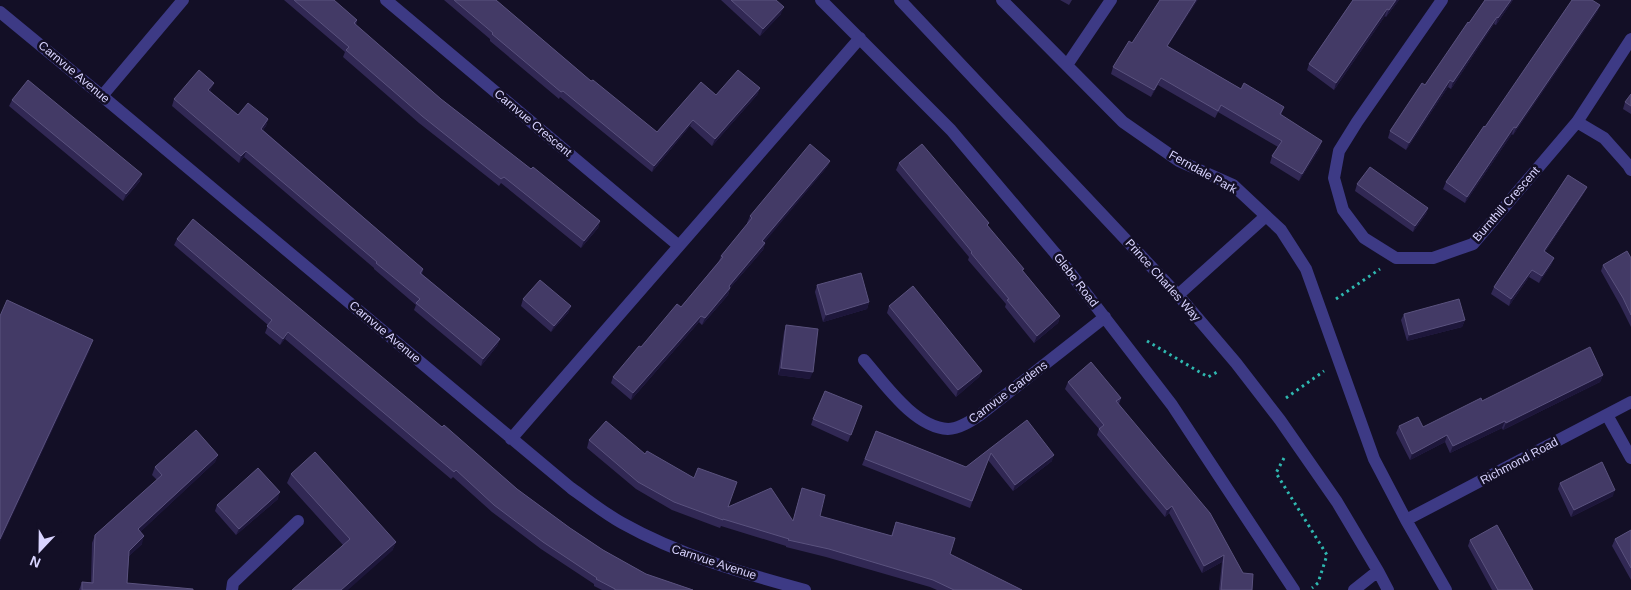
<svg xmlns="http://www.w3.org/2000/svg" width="1631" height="590" font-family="Arial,sans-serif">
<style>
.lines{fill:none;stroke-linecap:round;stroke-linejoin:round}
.path{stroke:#2fb8b0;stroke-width:3;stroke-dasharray:2.5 4;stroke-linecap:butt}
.minor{stroke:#3d3a85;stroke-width:12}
.wall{fill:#312854}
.shaded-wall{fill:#1d163a}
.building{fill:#433a66;stroke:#5a527e}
.labels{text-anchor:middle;stroke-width:5;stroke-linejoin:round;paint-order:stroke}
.street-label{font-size:12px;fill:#d9d4ff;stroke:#130f26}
</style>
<rect width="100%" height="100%" fill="#130f26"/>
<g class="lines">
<path class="path" d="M 1336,299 L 1380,269
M 1147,341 L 1208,377 L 1219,371
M 1286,398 L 1324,371
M 1284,458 L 1276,473 L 1327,555 L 1318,583 L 1312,588"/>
<path class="minor" d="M 386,0 L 679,246
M 821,0 L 951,130 L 1055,253 L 1172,405 L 1294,590
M 900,0 L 1178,295 L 1236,363 L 1280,420 L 1337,502 L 1378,571 L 1388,590
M 1002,0 L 1123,122 L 1179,161 L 1233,185 L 1281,230 L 1306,269 L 1374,459 L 1406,520 L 1446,590
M 1442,0 L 1357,122 L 1339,151 L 1334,178 L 1343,210 L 1364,238 L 1396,258 L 1433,258 L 1473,244 L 1577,122 L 1631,39
M 0,12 L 102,96 L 571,488 C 588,500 604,513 622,523 C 679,555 742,573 805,590
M 1067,65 L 1111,0
M 102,96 L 183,0
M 1577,122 L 1604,138 L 1628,165 L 1631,170
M 1178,295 L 1266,216
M 864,360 C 885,384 914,427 948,429 C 959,429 971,421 980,415 L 1105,317
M 1607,415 L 1631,458
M 511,439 L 860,38
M 1406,520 L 1631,402
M 232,590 L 233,583 L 298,521
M 1354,590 L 1378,571"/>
</g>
<path class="wall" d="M 284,0 L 334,0 L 357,20 L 356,25 L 441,99 L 531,169 L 600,221 L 598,228 L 581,248 L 501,183 L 499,186 L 419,123 L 343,57 L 345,52 Z
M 444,0 L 496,0 L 591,81 L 657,132 L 716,95 L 760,88 L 757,95 L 712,146 L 690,126 L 652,172 L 560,97 L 559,99 L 490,41 L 490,39 Z
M 721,0 L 776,0 L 781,14 L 760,36 Z
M 1060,0 L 1072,0 L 1069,5 Z
M 1353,0 L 1399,0 L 1386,17 L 1385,16 L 1334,90 L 1307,70 L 1309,64 Z
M 1485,0 L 1513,0 L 1496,25 L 1494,24 L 1451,89 L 1448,87 L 1406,150 L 1388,138 L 1390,131 L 1425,85 L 1469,23 Z
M 1600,5 L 1597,12 L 1513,135 L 1512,134 L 1465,203 L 1443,189 L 1446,182 L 1485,127 Z
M 1132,43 L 1168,46 L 1241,89 L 1284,107 L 1281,115 L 1320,148 L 1299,181 L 1270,163 L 1272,156 L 1278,147 L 1218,112 L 1215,118 L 1158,85 L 1151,97 L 1111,74 L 1113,67 Z
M 211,90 L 210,91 L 238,115 L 268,119 L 266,126 L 263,130 L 423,269 L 422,274 L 500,339 L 497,346 L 481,366 L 414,310 L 416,305 L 374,269 L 374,268 L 244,157 L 239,163 L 172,106 L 174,99 Z
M 1631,94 L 1631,114 L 1623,109 L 1625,102 Z
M 12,100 L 140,181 L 123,201 L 9,106 Z
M 830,161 L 827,167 L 764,242 L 765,243 L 763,250 L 730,288 L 728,295 L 702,325 L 699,322 L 631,400 L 611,383 L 613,377 L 681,307 L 719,261 L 721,256 L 748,223 L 747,223 L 750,216 Z
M 899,163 L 988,226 L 1023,271 L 1060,316 L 1058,323 L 1034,343 L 1005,307 L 1006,304 L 968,260 L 969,257 L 896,170 Z
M 1357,184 L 1428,208 L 1426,214 L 1413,232 L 1355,191 Z
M 1587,187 L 1584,193 L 1545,252 L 1554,258 L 1551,265 L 1539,283 L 1529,277 L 1509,306 L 1491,294 L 1494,287 Z
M 177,239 L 442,427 L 517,489 L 570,528 L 603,550 L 646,574 L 693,590 L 602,590 L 594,586 L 594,584 L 541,549 L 492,512 L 453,477 L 451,479 L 285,339 L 280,345 L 265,333 L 268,325 L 174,245 Z
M 1631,258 L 1631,327 L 1620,305 L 1601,271 L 1603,265 Z
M 817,285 L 869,302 L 867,309 L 823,322 L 815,292 Z
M 523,299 L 571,306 L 568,313 L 551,332 L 521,306 Z
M 889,306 L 982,371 L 979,377 L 956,397 L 887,313 Z
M 1404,314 L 1465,320 L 1462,327 L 1407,341 L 1401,320 Z
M 786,325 L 810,379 L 778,375 L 784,332 Z
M 1603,375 L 1600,382 L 1503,430 L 1502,428 L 1450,453 L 1445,442 L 1410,460 L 1396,433 L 1399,426 L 1423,427 L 1482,401 Z
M 1068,382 L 1121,398 L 1119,404 L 1252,590 L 1219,590 L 1222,562 L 1202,573 L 1169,513 L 1165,517 L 1097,435 L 1099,429 L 1065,389 Z
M 862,406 L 848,442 L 811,425 L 813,419 Z
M 1027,420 L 1052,461 L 1013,491 L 988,460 L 970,508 L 862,465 L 876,431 L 966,467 Z
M 589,440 L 645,454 L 728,507 L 793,520 L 802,488 L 820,516 L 891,536 L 896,522 L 950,554 L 1022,590 L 937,590 L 930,587 L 826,557 L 786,547 L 786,546 L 721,526 L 720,528 L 672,510 L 636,489 L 587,448 Z
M 218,455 L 215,462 L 140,532 L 142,544 L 129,556 L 127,583 L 193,590 L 79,590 L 82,582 L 91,582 L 92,543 L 95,535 L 157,480 L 152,475 L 155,467 Z
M 291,474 L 396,542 L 392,551 L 343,545 L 287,483 Z
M 1560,483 L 1613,496 L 1571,517 L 1558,489 Z
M 278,499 L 236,535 L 215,511 L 217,505 Z
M 1631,530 L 1631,580 L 1612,546 L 1615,539 Z
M 1470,540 L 1533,590 L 1492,590 L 1468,546 Z"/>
<path class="shaded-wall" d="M 1196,0 L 1198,0 L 1164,52 L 1167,46 Z
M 1396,0 L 1399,0 L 1386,17 L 1389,10 Z
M 1511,0 L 1513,0 L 1496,25 L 1498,18 Z
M 1600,5 L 1597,12 L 1513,135 L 1516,128 Z
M 784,7 L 781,14 L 760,36 L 763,29 Z
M 1387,9 L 1385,16 L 1334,90 L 1336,83 Z
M 1497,17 L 1494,24 L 1451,89 L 1453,82 Z
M 1161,78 L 1158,85 L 1151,97 L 1154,90 Z
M 1450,80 L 1448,87 L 1406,150 L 1409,143 Z
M 214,83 L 211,90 L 206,96 L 208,90 Z
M 760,88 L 757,95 L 712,146 L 715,139 Z
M 268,119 L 266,126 L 258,135 L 261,129 Z
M 693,120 L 690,126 L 652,172 L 654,166 Z
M 1514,127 L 1512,134 L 1465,203 L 1467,197 Z
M 1322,141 L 1320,148 L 1299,181 L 1302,174 Z
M 246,151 L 244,157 L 239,163 L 241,156 Z
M 830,161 L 827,167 L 760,248 L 762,241 Z
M 142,174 L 140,181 L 123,201 L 126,194 Z
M 1587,187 L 1584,193 L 1541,258 L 1544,251 Z
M 1428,208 L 1426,214 L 1413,232 L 1415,226 Z
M 600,221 L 598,228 L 581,248 L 584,241 Z
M 765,243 L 763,250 L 730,288 L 728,295 L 702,325 L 705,318 L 729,286 Z
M 1554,258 L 1551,265 L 1539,283 L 1542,276 Z
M 1532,270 L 1529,277 L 1509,306 L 1511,299 Z
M 869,302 L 867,309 L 823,322 L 826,315 Z
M 571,306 L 568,313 L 551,332 L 554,326 Z
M 701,316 L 699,322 L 631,400 L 633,393 Z
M 1060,316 L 1058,323 L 1034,343 L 1037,336 Z
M 1465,320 L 1462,327 L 1407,341 L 1409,335 Z
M 288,332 L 285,339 L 280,345 L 283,339 Z
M 500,339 L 497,346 L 481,366 L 483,359 Z
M 93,340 L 89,352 L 0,542 L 0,539 Z
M 781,368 L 813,372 L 810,379 L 778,375 Z
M 982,371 L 979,377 L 956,397 L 958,390 Z
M 1603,375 L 1600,382 L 1503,430 L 1506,423 Z
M 1505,421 L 1502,428 L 1450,453 L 1453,446 Z
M 1447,435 L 1445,442 L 1410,460 L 1412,454 Z
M 218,455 L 215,462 L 135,537 L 138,529 Z
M 1054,455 L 1052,461 L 1013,491 L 1015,485 Z
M 1615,490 L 1613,496 L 1571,517 L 1574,510 Z
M 280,492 L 278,499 L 236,535 L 239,529 Z
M 1172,506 L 1169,513 L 1165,517 L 1167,510 Z
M 144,536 L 142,544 L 126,559 L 129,551 Z
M 396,542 L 392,551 L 348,590 L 341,590 Z
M 1224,555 L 1222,562 L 1202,573 L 1204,566 Z"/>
<path class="building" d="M 294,0 L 334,0 L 357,20 L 354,23 L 441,99 L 531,169 L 533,167 L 600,221 L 584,241 L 504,177 L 501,179 L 422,116 L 346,50 L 349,47 Z
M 454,0 L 496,0 L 591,81 L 593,80 L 657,132 L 701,82 L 716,95 L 738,70 L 760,88 L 715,139 L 693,120 L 654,166 L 563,91 L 561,92 L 492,34 L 493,33 Z
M 731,0 L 776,0 L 784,7 L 763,29 Z
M 1160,0 L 1196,0 L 1167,46 L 1241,89 L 1244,83 L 1284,107 L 1280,114 L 1322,141 L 1302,174 L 1272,156 L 1282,141 L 1221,105 L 1218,111 L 1161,78 L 1154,90 L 1113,67 L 1129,41 L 1132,43 Z
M 1353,0 L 1396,0 L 1389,10 L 1387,9 L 1336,83 L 1309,64 Z
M 1485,0 L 1511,0 L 1498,18 L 1497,17 L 1453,82 L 1450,80 L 1409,143 L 1390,131 L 1422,83 L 1425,85 L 1468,22 L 1469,23 Z
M 1572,0 L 1592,0 L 1600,5 L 1516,128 L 1514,127 L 1467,197 L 1446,182 L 1484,126 L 1485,127 Z
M 199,70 L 214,83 L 208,90 L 238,115 L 248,103 L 268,119 L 261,129 L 423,269 L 420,273 L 500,339 L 483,359 L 416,303 L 420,299 L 376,263 L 377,262 L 246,151 L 241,156 L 174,99 Z
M 28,80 L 142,174 L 126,194 L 12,100 Z
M 1631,94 L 1631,106 L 1625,102 Z
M 810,144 L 830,161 L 762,241 L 765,243 L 729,286 L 730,288 L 705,318 L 701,316 L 633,393 L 613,377 L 639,346 L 641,347 L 677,304 L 681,307 L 723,257 L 721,256 L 752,218 L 750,216 Z
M 922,144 L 989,223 L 987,225 L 1024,269 L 1022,270 L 1060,316 L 1037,336 L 1007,300 L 1009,299 L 971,253 L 972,252 L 899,163 Z
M 1370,167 L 1428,208 L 1415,226 L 1357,184 Z
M 1568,175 L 1587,187 L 1544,251 L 1554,258 L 1542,276 L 1532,270 L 1511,299 L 1494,287 Z
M 193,219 L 442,427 L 444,425 L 517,489 L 570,528 L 603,550 L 646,574 L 693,590 L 615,590 L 615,589 L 596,579 L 597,578 L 543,542 L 494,505 L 456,470 L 454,472 L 288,332 L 283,339 L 267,326 L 272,320 L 177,239 Z
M 1627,251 L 1631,258 L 1631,315 L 1623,298 L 1603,265 Z
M 861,273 L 869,302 L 826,315 L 817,285 Z
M 540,280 L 571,306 L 554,326 L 523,299 Z
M 913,286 L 982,371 L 958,390 L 889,306 Z
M 1459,299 L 1465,320 L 1409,335 L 1404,314 Z
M 7,300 L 93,340 L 0,539 L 0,316 Z
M 786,325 L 818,329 L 813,372 L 781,368 Z
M 1590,347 L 1603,375 L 1506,423 L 1505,421 L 1453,446 L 1447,435 L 1412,454 L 1399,426 L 1418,417 L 1423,427 L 1481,398 L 1482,401 Z
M 1091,362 L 1121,398 L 1116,401 L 1210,513 L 1243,573 L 1253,574 L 1252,590 L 1221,590 L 1224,555 L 1204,566 L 1172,506 L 1167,510 L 1099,429 L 1104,425 L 1068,382 Z
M 825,391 L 862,406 L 851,435 L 813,419 Z
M 1027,420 L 1054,455 L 1015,485 L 991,453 L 972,501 L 865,459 L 876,431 L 966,467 Z
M 606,421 L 645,454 L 647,451 L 694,478 L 698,468 L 737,482 L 728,507 L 771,488 L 793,521 L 802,488 L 825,495 L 820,516 L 892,536 L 896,522 L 955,538 L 950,554 L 1022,590 L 954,590 L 933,580 L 829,549 L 788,540 L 789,539 L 723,519 L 723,520 L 674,502 L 638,482 L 589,440 Z
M 196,430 L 218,455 L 138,529 L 144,536 L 129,551 L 127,583 L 193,589 L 193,590 L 82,590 L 82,582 L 93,583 L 95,535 L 162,475 L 155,467 Z
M 315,452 L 396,542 L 341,590 L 292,590 L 350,539 L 291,474 Z
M 1602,462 L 1615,490 L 1574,510 L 1560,483 Z
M 258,468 L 280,492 L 239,529 L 217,505 Z
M 1497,525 L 1533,590 L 1498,590 L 1470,540 Z
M 1631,530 L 1631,568 L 1615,539 Z"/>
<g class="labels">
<g class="street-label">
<text transform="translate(74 72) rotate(40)" y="4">Carnvue Avenue</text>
<text transform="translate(533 123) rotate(40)" y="4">Carnvue Crescent</text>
<text transform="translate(1203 172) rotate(29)" y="4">Ferndale Park</text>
<text transform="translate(1506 204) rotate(-49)" y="4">Burnthill Crescent</text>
<text transform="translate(1076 280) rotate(52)" y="4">Glebe Road</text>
<text transform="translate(1163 280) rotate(48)" y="4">Prince Charles Way</text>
<text transform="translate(385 332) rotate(40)" y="4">Carnvue Avenue</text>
<text transform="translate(1008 392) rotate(-37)" y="4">Carnvue Gardens</text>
<text transform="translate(1519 461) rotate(-28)" y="4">Richmond Road</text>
<text transform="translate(714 562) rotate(18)" y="4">Carnvue Avenue</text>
</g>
</g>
<g transform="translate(40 550) rotate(202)" stroke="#130f26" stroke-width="4" paint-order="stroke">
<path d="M0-4L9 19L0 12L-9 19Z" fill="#d9d4ff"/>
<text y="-8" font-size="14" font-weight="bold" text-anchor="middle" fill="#d9d4ff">N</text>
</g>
</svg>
